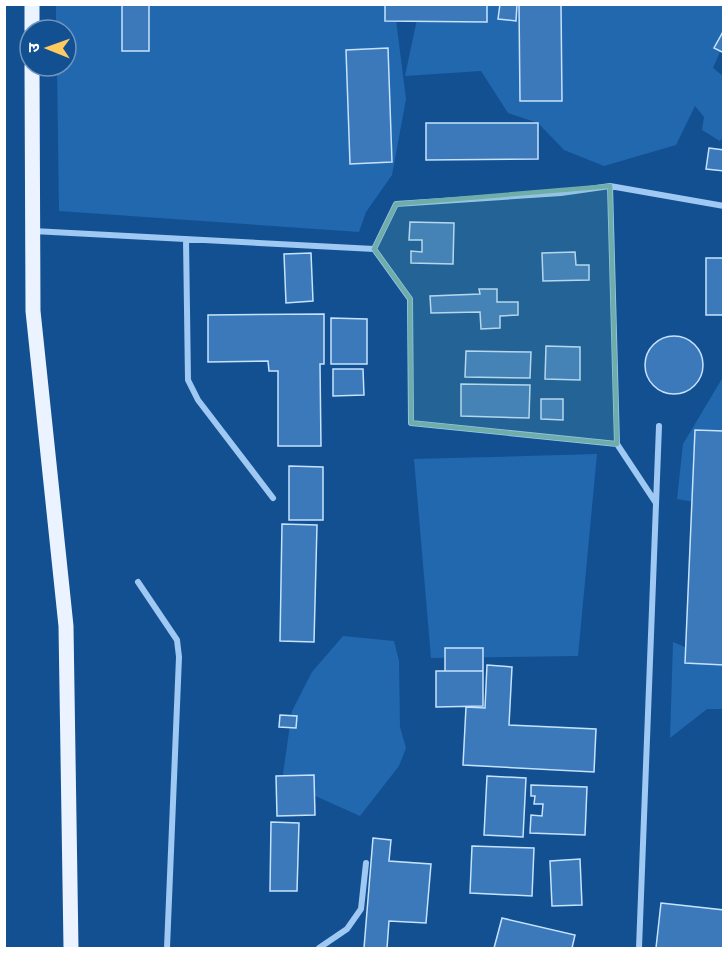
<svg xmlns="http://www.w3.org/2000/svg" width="728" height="953" font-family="'Fira Sans Condensed','Noto Sans Devanagari',sans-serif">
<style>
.green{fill:#2168af}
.building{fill:#3b79ba;stroke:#c6e2fd;stroke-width:1.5}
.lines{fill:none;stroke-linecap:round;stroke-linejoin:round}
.minor{stroke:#9fc8f2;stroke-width:6}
.primary{stroke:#eaf3ff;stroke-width:15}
.marked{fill:#6fada8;fill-opacity:0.2;stroke:#6fada8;stroke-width:4.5;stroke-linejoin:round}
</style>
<rect width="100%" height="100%" fill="#125092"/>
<path class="green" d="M 56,5 L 401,5 L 396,20 L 406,99 L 392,175 L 366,212 L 359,232 L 59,211 L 57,66 L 66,66 L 66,30 L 56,30 Z
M 420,5 L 723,5 L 723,45 L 713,68 L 723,76 L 723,137 L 720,141 L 702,130 L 704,117 L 695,106 L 676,145 L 604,166 L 564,150 L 538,123 L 508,113 L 481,71 L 405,76 Z
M 723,377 L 723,507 L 677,499 L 683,444 Z
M 597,454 L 578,656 L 431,658 L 414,459 Z
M 343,636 L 394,641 L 399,661 L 400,727 L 406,748 L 399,766 L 360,816 L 282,781 L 292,711 L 312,672 Z
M 673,642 L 723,663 L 723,709 L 707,709 L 670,738 Z"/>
<path class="building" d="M 122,4 L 149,4 L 149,51 L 122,51 Z
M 385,4 L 487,4 L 487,22 L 385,21 Z
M 500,4 L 517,4 L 516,21 L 498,19 Z
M 519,4 L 561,4 L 562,101 L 520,101 Z
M 724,30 L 724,53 L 714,48 Z
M 388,48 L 392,162 L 350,164 L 346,50 Z
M 426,123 L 538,123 L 538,159 L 426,160 Z
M 709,148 L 724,150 L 724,171 L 706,169 Z
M 410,222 L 454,223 L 453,264 L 411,263 L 411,251 L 422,252 L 422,240 L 409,240 Z
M 575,252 L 576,265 L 589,265 L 589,280 L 543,281 L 542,253 Z
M 311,253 L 313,301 L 286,303 L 284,254 Z
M 706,258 L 724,258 L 724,315 L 706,315 Z
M 479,289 L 497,289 L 497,302 L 518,302 L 518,315 L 500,316 L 500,328 L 481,329 L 480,312 L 431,313 L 430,296 L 480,294 Z
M 324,314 L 324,364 L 320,364 L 321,446 L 278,446 L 278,371 L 269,371 L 268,361 L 208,362 L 208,315 Z
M 331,318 L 367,319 L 367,364 L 331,364 Z
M645 365a29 29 0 1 1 58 0a29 29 0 1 1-58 0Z
M 546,346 L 580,347 L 580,380 L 545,379 Z
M 466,351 L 531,352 L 530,378 L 465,377 Z
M 333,369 L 363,369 L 364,395 L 333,396 Z
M 461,384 L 530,385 L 529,418 L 461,416 Z
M 541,399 L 563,399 L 563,420 L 541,419 Z
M 695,430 L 724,431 L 724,665 L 685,663 Z
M 289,466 L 323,467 L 323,520 L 289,520 Z
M 282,524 L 317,525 L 314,642 L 280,641 Z
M 445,648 L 483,648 L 483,671 L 445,671 Z
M 487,665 L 512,667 L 509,725 L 596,729 L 594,772 L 463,765 L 466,707 L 485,708 Z
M 436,671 L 483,671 L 483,706 L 436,707 Z
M 280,715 L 297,716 L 296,728 L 279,727 Z
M 314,775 L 315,815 L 277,816 L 276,776 Z
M 487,776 L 526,778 L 523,837 L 484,835 Z
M 531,785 L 587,787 L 585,835 L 530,833 L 531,815 L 542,816 L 543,804 L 534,804 L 535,796 L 531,796 Z
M 271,822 L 299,823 L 297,891 L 270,891 Z
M 373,838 L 391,840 L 389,861 L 431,864 L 426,923 L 389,921 L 387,948 L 364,948 Z
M 472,846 L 534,848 L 532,896 L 470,893 Z
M 580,859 L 582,905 L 552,906 L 550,861 Z
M 661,903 L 724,910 L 723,948 L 656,948 Z
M 502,918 L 575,935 L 572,948 L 574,948 L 494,948 Z"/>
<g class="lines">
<path class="minor" d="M 610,186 L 617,444
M 33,231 L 374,249 L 396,204 L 561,193 L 610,186 L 724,206
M 186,239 L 188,380 L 198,400 L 273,498
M 374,249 L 410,299 L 411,423 L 617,444 L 656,503
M 138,582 L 177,640 L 179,657 L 167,948
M 319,948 L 347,929 L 361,909 L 366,863
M 639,948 L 659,426"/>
<path class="primary" d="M 32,4 L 32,30
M 32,66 L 33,311 L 66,626 L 71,948"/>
</g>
<path class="marked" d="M 610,186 L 617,444 L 411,423 L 410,299 L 374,249 L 396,204 Z"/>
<rect width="728" height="953" fill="none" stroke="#ffffff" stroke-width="12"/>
<g transform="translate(48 48) rotate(271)"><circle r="28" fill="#125092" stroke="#7196be" stroke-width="1.5"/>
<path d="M0-4.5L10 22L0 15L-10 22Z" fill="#ffca60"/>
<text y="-9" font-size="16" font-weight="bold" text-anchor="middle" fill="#ffffff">उ</text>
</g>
</svg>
